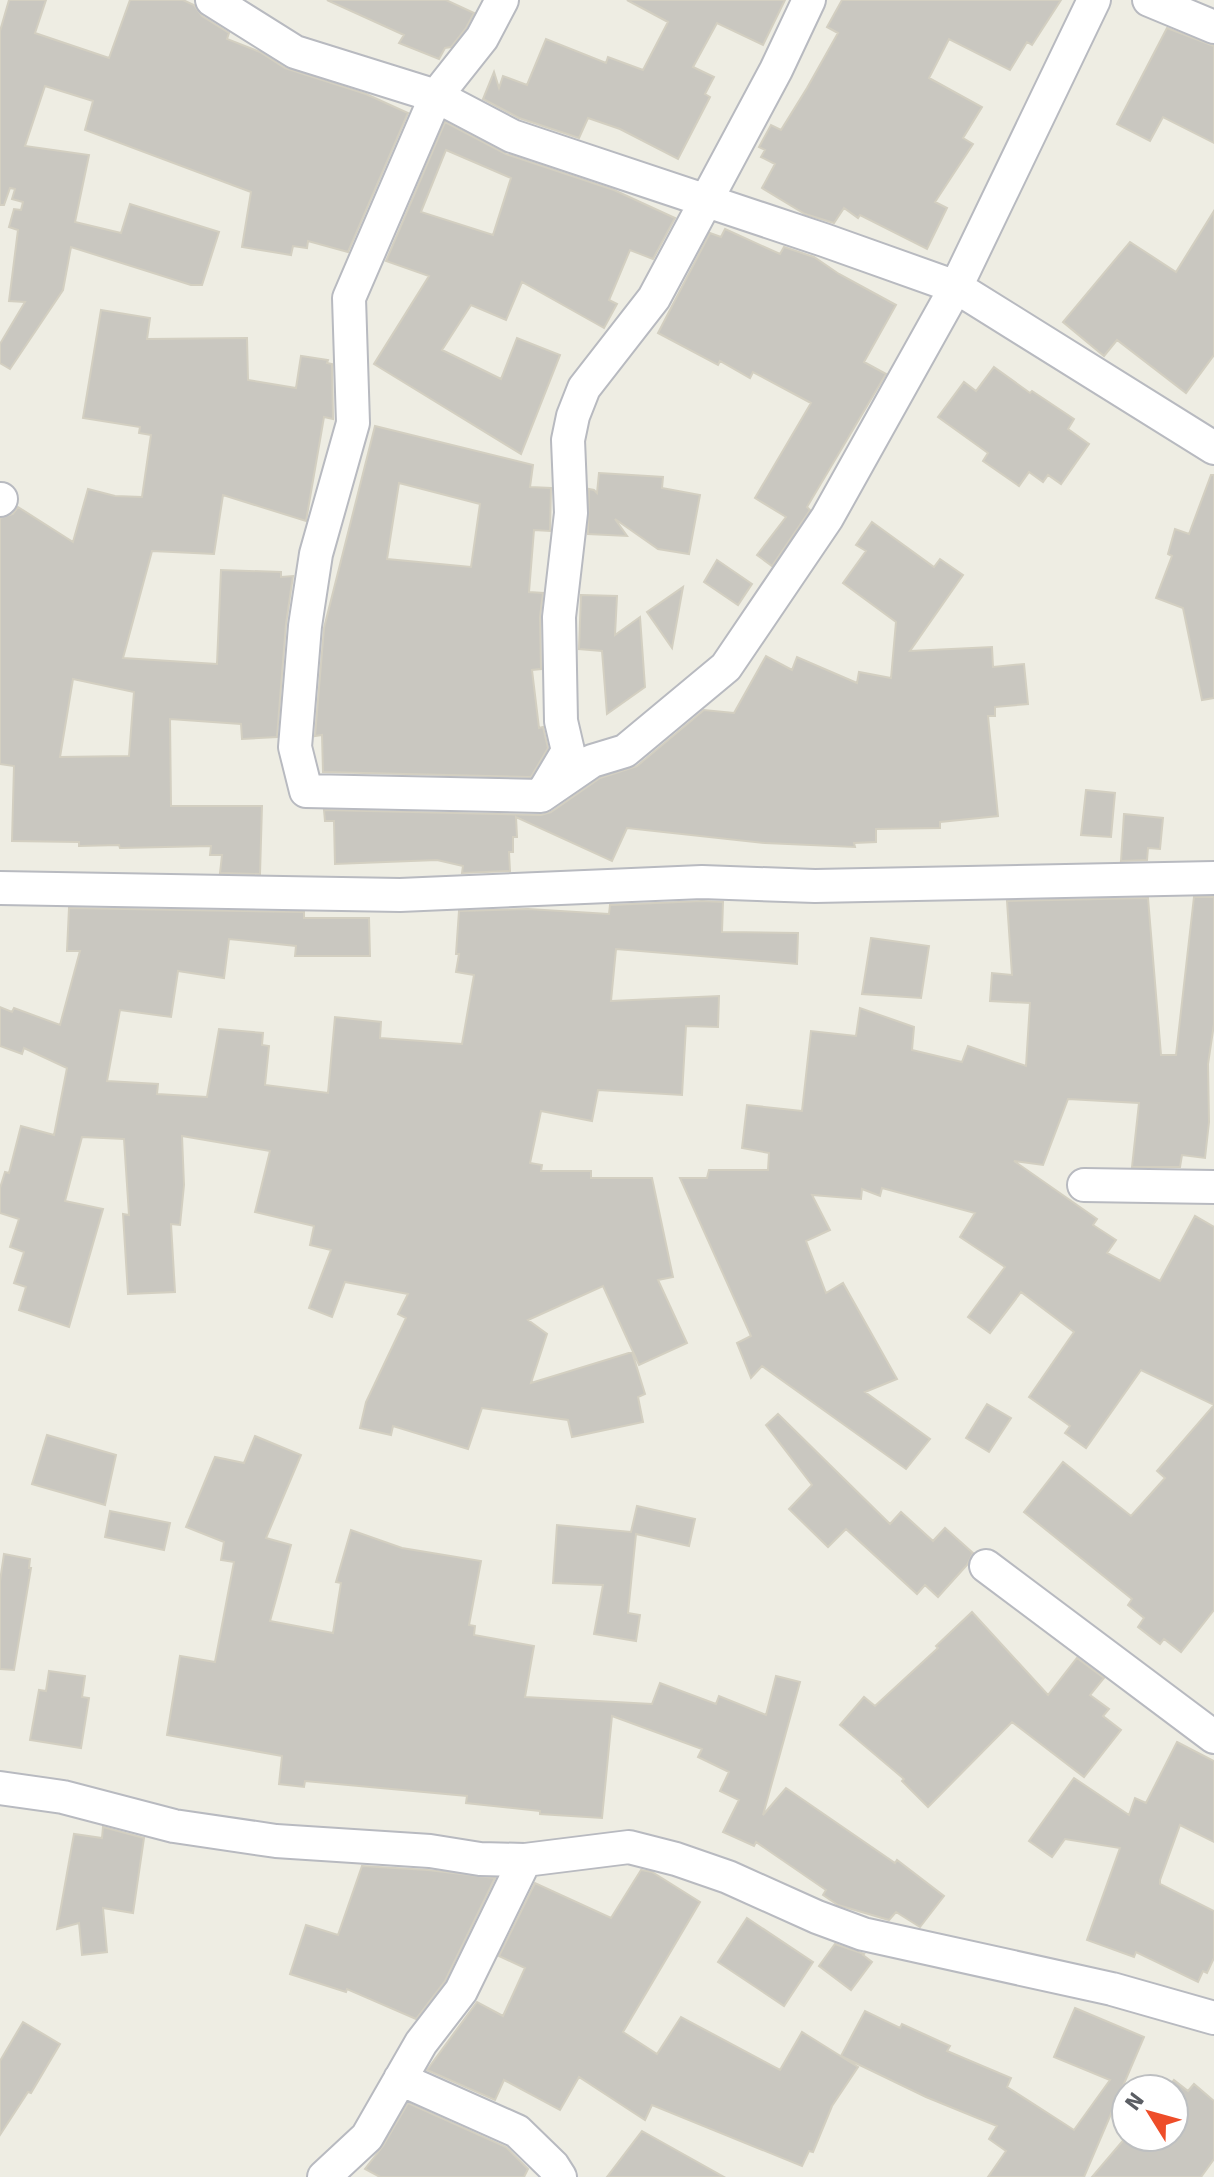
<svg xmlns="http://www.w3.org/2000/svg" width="1214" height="2177" font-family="Signika,sans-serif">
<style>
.building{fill:#c9c7c0;stroke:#d3cfc1;stroke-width:2;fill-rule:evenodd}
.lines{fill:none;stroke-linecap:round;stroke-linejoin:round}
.minor-casing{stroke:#b8bac0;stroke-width:36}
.minor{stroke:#fff;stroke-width:32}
</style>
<rect width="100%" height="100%" fill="#eeede3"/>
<path class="building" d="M 9,0 L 46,0 L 35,33 L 109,58 L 130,0 L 183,0 L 194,5 L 202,16 L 229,33 L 227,39 L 260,52 L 285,68 L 366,94 L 408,113 L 348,252 L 308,241 L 307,248 L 293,246 L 291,255 L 242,247 L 251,192 L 85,130 L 93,101 L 45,86 L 25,146 L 89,155 L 75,222 L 121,233 L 130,204 L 219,232 L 202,285 L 191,285 L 71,247 L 63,290 L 10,369 L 0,363 L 0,344 L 25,302 L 9,301 L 18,230 L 9,227 L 14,209 L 21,210 L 23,202 L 12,199 L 15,189 L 10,188 L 4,205 L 0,205 L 0,31 Z
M 327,0 L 446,0 L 474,13 L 466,28 L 451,47 L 445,48 L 439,59 L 399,43 L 404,35 Z
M 627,0 L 785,0 L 763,45 L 717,23 L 693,67 L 714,77 L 705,94 L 710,97 L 678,159 L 620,129 L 588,118 L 579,138 L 519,118 L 483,99 L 494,72 L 499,88 L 503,76 L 527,85 L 546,39 L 606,63 L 608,57 L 643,70 L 668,22 Z
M 842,0 L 1061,0 L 1032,45 L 1027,42 L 1010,70 L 949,39 L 929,78 L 982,107 L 963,138 L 973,144 L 935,202 L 947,208 L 927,249 L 860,215 L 858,218 L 844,208 L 834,223 L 805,214 L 762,188 L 775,164 L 761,157 L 765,150 L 759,147 L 771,125 L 781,130 L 807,88 L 838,33 L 827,27 Z
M 1167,28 L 1214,46 L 1214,143 L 1163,117 L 1150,141 L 1117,124 Z
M 445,122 L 506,154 L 614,190 L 675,218 L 653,259 L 630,250 L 609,300 L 617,304 L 604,328 L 522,282 L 506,320 L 471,305 L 442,350 L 501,379 L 517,338 L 560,355 L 521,454 L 374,364 L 429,276 L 386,261 ZM 446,150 L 511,178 L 493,235 L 421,212 Z
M 1214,211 L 1214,355 L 1186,393 L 1117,340 L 1104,356 L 1063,322 L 1130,242 L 1176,272 Z
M 725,229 L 780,254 L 784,247 L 814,257 L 839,274 L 896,305 L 864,362 L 886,374 L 807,507 L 810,510 L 772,566 L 757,555 L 786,517 L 755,498 L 811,403 L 753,372 L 750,378 L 720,361 L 718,365 L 658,333 L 710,233 L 721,237 Z
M 101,310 L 150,318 L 147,339 L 247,338 L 248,380 L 296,388 L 301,356 L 328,360 L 327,363 L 332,364 L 333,419 L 324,417 L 306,521 L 223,495 L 214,554 L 152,551 L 123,658 L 217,664 L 221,570 L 281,572 L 281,577 L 293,576 L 286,624 L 277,737 L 242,739 L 241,724 L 170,719 L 171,806 L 262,806 L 260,874 L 220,873 L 222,855 L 210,855 L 211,846 L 120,848 L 119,845 L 79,846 L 79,842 L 12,841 L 14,766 L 0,764 L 0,518 L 13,514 L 18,507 L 73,542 L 88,489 L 115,496 L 142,497 L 151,435 L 139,433 L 140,427 L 83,418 ZM 73,679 L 134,692 L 129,756 L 60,757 Z
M 994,367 L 1030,393 L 1032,391 L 1074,419 L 1068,429 L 1089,444 L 1061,484 L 1048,475 L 1043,482 L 1029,472 L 1019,486 L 983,461 L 988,453 L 938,417 L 964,382 L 976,391 Z
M 375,426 L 533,465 L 530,487 L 551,488 L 550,531 L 534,530 L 529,592 L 543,593 L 540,617 L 541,669 L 532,670 L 539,728 L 543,727 L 548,748 L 531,777 L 323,772 L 322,735 L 315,736 L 324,628 ZM 399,483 L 480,504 L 471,567 L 387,559 Z
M 599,473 L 663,477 L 662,488 L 700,495 L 689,554 L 658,549 L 615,519 L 627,536 L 588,534 L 589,489 L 594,490 L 597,493 Z
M 1211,475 L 1214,475 L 1214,698 L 1202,700 L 1183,608 L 1156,598 L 1172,556 L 1168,554 L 1175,529 L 1189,534 Z
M 872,522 L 934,567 L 940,559 L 963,575 L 910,651 L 992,647 L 993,667 L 1024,664 L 1028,704 L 995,707 L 995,716 L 988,716 L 998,816 L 940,822 L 940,828 L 876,829 L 876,842 L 854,843 L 855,847 L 765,843 L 627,828 L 612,861 L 516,817 L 517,837 L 513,837 L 513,852 L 509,852 L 510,871 L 462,873 L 463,866 L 437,860 L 335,864 L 334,821 L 325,821 L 324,810 L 541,815 L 551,812 L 600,778 L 637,766 L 704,710 L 734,713 L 766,656 L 792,670 L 797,657 L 857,683 L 859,672 L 891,678 L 896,622 L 843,583 L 866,551 L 856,545 Z
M 717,560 L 752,584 L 738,605 L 704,582 Z
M 683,587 L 672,648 L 647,612 Z
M 581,595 L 617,596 L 615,635 L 640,617 L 645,687 L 607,714 L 602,651 L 579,649 Z
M 1086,790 L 1115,793 L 1111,837 L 1081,835 Z
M 1124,814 L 1163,818 L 1160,849 L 1148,848 L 1147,860 L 1121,861 Z
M 1194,897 L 1214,897 L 1214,1024 L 1208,1064 L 1209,1122 L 1205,1158 L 1182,1155 L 1180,1167 L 1132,1167 L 1139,1103 L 1068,1099 L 1043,1165 L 1014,1161 L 1097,1219 L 1093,1225 L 1116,1240 L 1107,1253 L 1160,1281 L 1195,1216 L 1214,1227 L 1214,1405 L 1141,1370 L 1086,1448 L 1065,1433 L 1070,1426 L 1029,1397 L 1074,1332 L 1021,1292 L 990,1333 L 968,1317 L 1005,1267 L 960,1237 L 975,1213 L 882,1188 L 880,1196 L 862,1189 L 861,1199 L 812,1195 L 830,1230 L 806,1241 L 826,1293 L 843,1283 L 897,1379 L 865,1392 L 930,1439 L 906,1469 L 762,1366 L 751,1378 L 737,1343 L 751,1336 L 680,1178 L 707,1178 L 709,1170 L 768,1170 L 769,1153 L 742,1148 L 747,1105 L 802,1111 L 811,1031 L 856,1036 L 860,1008 L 914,1027 L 912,1050 L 962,1062 L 968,1046 L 1026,1066 L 1030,1003 L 990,1001 L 992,973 L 1012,975 L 1007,901 L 1148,898 L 1161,1055 L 1176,1055 Z
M 702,901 L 723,902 L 722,932 L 798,933 L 797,964 L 616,949 L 611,1001 L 719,996 L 718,1027 L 686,1026 L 682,1095 L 598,1090 L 592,1121 L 541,1111 L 530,1163 L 542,1165 L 541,1171 L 591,1171 L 591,1178 L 652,1178 L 673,1277 L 658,1280 L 687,1343 L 639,1365 L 603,1286 L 528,1320 L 547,1334 L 531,1383 L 632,1352 L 645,1394 L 638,1397 L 643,1422 L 572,1437 L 568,1420 L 482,1408 L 468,1449 L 393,1426 L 391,1435 L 360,1428 L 366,1402 L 406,1318 L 398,1314 L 408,1294 L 345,1282 L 332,1317 L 309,1308 L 331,1250 L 310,1245 L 314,1226 L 255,1212 L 270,1151 L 182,1136 L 184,1185 L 180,1225 L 171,1224 L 175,1292 L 128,1294 L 123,1214 L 129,1215 L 124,1139 L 82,1137 L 65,1201 L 103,1209 L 69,1327 L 19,1310 L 26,1287 L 14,1283 L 24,1252 L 10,1247 L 19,1219 L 0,1213 L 0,1188 L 5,1172 L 9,1173 L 21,1126 L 54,1135 L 67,1068 L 24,1048 L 22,1054 L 0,1046 L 0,1007 L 12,1012 L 14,1008 L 60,1025 L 80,951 L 67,951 L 69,908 L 304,912 L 304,918 L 369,918 L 370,956 L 295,956 L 296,946 L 229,939 L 224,978 L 178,971 L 171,1017 L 120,1010 L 107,1081 L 158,1084 L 157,1094 L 207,1097 L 219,1029 L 263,1033 L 262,1045 L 269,1046 L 265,1085 L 328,1093 L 335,1017 L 381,1022 L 380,1038 L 462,1044 L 474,975 L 456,972 L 459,954 L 456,954 L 459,911 L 528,909 L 609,914 L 610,905 Z
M 871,938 L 929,946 L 921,998 L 862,994 Z
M 987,1404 L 1011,1418 L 989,1452 L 966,1438 Z
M 1214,1405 L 1214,1610 L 1181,1652 L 1164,1639 L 1160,1644 L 1138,1627 L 1144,1618 L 1128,1605 L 1132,1599 L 1024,1512 L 1063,1462 L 1131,1516 L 1165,1478 L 1157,1471 Z
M 778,1414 L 890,1524 L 901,1512 L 933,1541 L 945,1528 L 973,1553 L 967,1565 L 938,1597 L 925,1585 L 917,1594 L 846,1529 L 828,1547 L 789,1509 L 812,1485 L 766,1425 Z
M 47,1435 L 116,1455 L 105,1505 L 32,1484 Z
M 255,1436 L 301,1455 L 266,1538 L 291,1545 L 270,1621 L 333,1633 L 341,1583 L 336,1582 L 351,1530 L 402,1548 L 481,1561 L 469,1625 L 475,1626 L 474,1635 L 534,1646 L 525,1697 L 652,1704 L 660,1683 L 716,1704 L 719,1696 L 766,1715 L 776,1676 L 800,1682 L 763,1815 L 786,1788 L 895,1863 L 897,1860 L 944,1896 L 920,1927 L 896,1912 L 889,1920 L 838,1905 L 823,1895 L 826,1890 L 756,1842 L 754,1846 L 723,1832 L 739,1800 L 720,1791 L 729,1772 L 698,1757 L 702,1749 L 612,1716 L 602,1818 L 540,1814 L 540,1811 L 466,1803 L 467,1796 L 305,1781 L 304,1787 L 279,1784 L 282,1756 L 167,1735 L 180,1656 L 215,1662 L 234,1562 L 221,1560 L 224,1542 L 186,1527 L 215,1457 L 244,1463 Z
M 637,1506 L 695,1519 L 689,1546 L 636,1534 L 628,1613 L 640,1615 L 636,1641 L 594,1634 L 603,1585 L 553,1583 L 557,1525 L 631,1532 Z
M 110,1511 L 170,1523 L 164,1550 L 105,1537 Z
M 4,1554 L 30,1559 L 29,1568 L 31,1568 L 14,1670 L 0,1669 L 0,1581 Z
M 972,1612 L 1048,1695 L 1077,1658 L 1104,1678 L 1090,1695 L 1109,1709 L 1103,1716 L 1121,1730 L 1084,1777 L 1012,1722 L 928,1807 L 902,1781 L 904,1779 L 840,1725 L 864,1697 L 875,1706 L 938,1648 L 936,1646 Z
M 49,1671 L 85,1676 L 82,1697 L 89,1698 L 81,1748 L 30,1740 L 39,1690 L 46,1691 Z
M 1177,1742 L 1214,1761 L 1214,1842 L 1180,1825 L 1160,1880 L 1160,1884 L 1214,1911 L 1214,1958 L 1207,1973 L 1203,1971 L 1198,1982 L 1136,1952 L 1134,1957 L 1087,1940 L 1120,1848 L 1065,1839 L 1052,1857 L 1029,1841 L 1074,1778 L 1129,1815 L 1135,1798 L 1146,1803 Z
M 103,1827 L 144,1838 L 133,1913 L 103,1908 L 107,1952 L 82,1955 L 79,1923 L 57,1929 L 74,1834 L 102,1838 Z
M 362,1866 L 428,1870 L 495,1878 L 445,1981 L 416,2019 L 347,1989 L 346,1992 L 290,1974 L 306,1925 L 338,1935 Z
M 641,1870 L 652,1872 L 700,1902 L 623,2032 L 657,2054 L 681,2017 L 780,2070 L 802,2032 L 858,2067 L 832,2106 L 813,2152 L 809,2151 L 802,2166 L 652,2105 L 645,2120 L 579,2077 L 560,2110 L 504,2080 L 495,2100 L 427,2070 L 477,2002 L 503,2016 L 525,1968 L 499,1956 L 535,1883 L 611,1918 Z
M 747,1918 L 813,1962 L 784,2006 L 718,1962 Z
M 835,1944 L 864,1954 L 863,1955 L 872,1962 L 851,1990 L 819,1966 Z
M 1075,2008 L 1144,2037 L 1084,2177 L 988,2177 L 1006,2151 L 989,2139 L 997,2126 L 926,2097 L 841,2056 L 865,2011 L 900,2028 L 902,2024 L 950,2046 L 947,2051 L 1011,2078 L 1007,2087 L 1074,2130 L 1110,2080 L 1054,2057 Z
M 23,2022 L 60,2044 L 31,2093 L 28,2092 L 0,2135 L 0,2061 Z
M 1174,2080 L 1188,2091 L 1194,2084 L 1214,2101 L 1214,2159 L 1201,2177 L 1092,2177 L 1126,2137 L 1174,2137 L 1174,2089 L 1167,2089 Z
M 408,2103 L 506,2147 L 528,2169 L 524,2177 L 380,2177 L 365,2169 L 383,2146 Z
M 642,2131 L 724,2177 L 607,2177 Z"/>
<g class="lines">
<g class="minor-casing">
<path id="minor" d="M 212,0 L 295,52 L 436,96 L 512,136 L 824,240 L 956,287 L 1214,448
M 502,0 L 482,38 L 436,96 L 349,298 L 353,423 L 316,554 L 305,626 L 295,747 L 306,791 L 541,796 L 592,761 L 625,751 L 726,667 L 827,518 L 956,287 L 1094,0
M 1149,0 L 1214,27
M 0,500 L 1,499
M 546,788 L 568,751 L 561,721 L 559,617 L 571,513 L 568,440 L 573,416 L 584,388 L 654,298 L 776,70 L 809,0
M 0,888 L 400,895 L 702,882 L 815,886 L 1214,878
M 1084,1185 L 1214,1187
M 986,1566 L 1214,1737
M 0,1788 L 63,1797 L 174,1826 L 276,1841 L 430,1851 L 480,1859 L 525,1860 L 629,1847 L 676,1859 L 728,1877 L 817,1917 L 863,1934 L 1112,1989 L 1214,2018
M 400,2079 L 517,2131 L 553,2166 L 560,2177
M 324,2177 L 367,2137 L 421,2043 L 461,1991 L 525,1860"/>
</g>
<use href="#minor" class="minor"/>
</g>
<g transform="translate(1150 2113) rotate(307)"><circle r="38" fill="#ffffff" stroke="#bdbfc1" stroke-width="2"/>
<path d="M0-6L14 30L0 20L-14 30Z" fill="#ee4d29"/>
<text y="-12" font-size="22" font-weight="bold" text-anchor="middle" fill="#5b5e64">N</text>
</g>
</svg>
